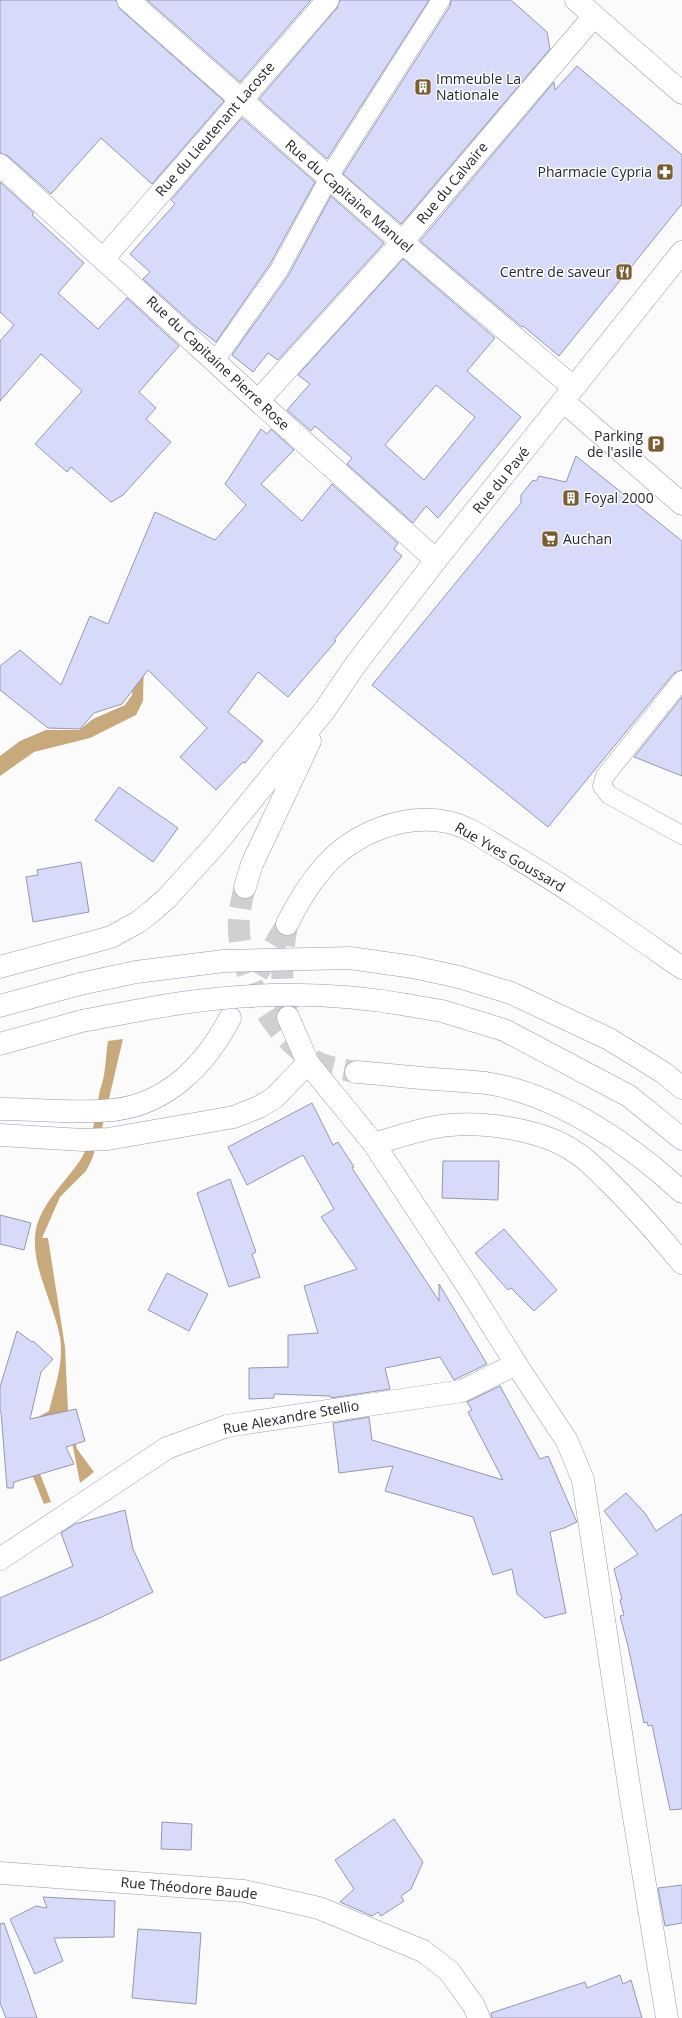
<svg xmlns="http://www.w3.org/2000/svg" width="682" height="2018" font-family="'Open Sans',sans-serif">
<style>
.water{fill:#c7a97c}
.building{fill:#d7daf9;stroke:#9698ad;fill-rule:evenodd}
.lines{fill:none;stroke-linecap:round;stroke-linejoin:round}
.secondary-tunnel{stroke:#d0d0d2;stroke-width:22;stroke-dasharray:22 11;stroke-linecap:butt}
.highway-tunnel{stroke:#d0d0d2;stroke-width:22;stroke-dasharray:22 11;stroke-linecap:butt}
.lane-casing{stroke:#989ab0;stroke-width:19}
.street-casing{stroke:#989ab0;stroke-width:23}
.secondary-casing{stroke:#989ab0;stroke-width:23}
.highway-casing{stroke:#989ab0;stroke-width:23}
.lane{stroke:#fff;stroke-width:18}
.street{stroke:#fff;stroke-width:22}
.secondary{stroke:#fff;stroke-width:22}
.highway{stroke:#fff;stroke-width:22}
.highway-bridge-casing{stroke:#989ab0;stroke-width:23;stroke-linecap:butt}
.highway-bridge{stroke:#fff;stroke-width:22}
.labels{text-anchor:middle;stroke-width:3;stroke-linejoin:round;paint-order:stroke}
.poi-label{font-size:14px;fill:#25262e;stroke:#fff;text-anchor:start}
.street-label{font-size:14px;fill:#25262e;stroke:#fff}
</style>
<rect width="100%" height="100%" fill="#fbfbfb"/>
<path class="water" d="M 135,645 L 144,659 L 143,701 L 136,715 L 90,738 L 34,752 L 0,776 L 0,756 L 20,741 L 46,730 L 79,730 L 93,719 L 125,705 L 132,695 Z
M 123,1039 L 102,1128 L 92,1159 L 86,1171 L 60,1197 L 42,1238 L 48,1238 L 65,1347 L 68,1411 L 77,1449 L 94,1472 L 80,1483 L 68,1421 L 25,1435 L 51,1502 L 44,1504 L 14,1430 L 49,1411 C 55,1386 64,1363 60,1337 C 54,1303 27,1260 37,1225 C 45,1200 65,1182 79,1162 C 93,1142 95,1118 99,1095 C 100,1088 103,1082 104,1075 C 106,1064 106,1052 108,1041 Z"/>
<path class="building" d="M 0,0 L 116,0 L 120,9 L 224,101 L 152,184 L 101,138 L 51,194 L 8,156 L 0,153 Z
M 147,0 L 311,0 L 240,82 Z
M 340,0 L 429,0 L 327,159 L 259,99 L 337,8 Z
M 451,0 L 511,0 L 547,32 L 550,49 L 401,224 L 343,174 L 450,6 Z
M 577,66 L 682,155 L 682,204 L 559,356 L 523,326 L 522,327 L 420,241 L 554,82 L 555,90 Z
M 242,118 L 315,182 L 270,264 L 216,342 L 196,327 L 143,279 L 150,272 L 130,254 L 175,204 L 171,200 Z
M 0,182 L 34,213 L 32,215 L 84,263 L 58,293 L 98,329 L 127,298 L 179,346 L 139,392 L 156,408 L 146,419 L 171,442 L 123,495 L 111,502 L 71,467 L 67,472 L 35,444 L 82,391 L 41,354 L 0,401 L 0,341 L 14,325 L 0,312 Z
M 331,196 L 384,243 L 278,360 L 268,353 L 253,372 L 232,355 L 288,276 Z
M 403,259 L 495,338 L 467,371 L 521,417 L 438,518 L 426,506 L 413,523 L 347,464 L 352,458 L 315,426 L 311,431 L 287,410 L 310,384 L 298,375 ZM 436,385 L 475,417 L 424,480 L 385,445 Z
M 261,429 L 267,434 L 271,429 L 294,450 L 261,484 L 302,521 L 332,484 L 398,543 L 394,549 L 402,556 L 334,640 L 336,641 L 288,697 L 258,672 L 228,712 L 263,741 L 245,763 L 243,762 L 216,790 L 180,757 L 207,728 L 148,670 L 122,704 L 94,713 L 80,729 L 48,728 L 0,690 L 0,666 L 20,650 L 61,685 L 90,616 L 108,624 L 155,512 L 215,540 L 246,505 L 225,484 Z
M 576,456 L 682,541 L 682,670 L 674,673 L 548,827 L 372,685 L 521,503 L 521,495 L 533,480 L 536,481 L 539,476 L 566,482 Z
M 682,697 L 682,776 L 634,757 Z
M 119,787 L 178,828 L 153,862 L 95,820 Z
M 81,862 L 89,912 L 33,922 L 26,877 L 38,875 L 37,870 Z
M 312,1103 L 333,1145 L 338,1142 L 354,1167 L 352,1168 L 439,1301 L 439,1284 L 487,1364 L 454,1380 L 440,1357 L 385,1368 L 390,1389 L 331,1398 L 330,1396 L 274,1394 L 274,1398 L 249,1399 L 249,1368 L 288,1367 L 288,1335 L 318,1333 L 304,1286 L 357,1269 L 321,1217 L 334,1209 L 303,1155 L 247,1185 L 228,1147 Z
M 443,1161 L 499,1161 L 498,1200 L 442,1198 Z
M 230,1179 L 256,1252 L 252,1254 L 260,1277 L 229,1287 L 197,1193 Z
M 0,1215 L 31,1223 L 24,1250 L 0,1244 Z
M 504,1229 L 557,1290 L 534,1311 L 511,1288 L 508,1290 L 475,1253 Z
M 167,1273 L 208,1294 L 189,1331 L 148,1310 Z
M 17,1331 L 32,1342 L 33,1341 L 53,1359 L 41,1372 L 30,1419 L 76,1409 L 85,1441 L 66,1447 L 74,1464 L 14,1482 L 13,1488 L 7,1488 L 1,1412 L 0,1411 L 0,1387 Z
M 500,1386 L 540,1459 L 548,1456 L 576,1520 L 577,1522 L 564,1528 L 550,1532 L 566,1613 L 545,1618 L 517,1594 L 512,1569 L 493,1575 L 473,1517 L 385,1491 L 393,1466 L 339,1473 L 333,1423 L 369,1417 L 372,1440 L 503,1480 L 468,1412 L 472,1410 L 467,1402 Z
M 626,1493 L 645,1513 L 656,1531 L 682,1514 L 682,1809 L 670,1810 L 652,1725 L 648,1726 L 647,1722 L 644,1723 L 628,1646 L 620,1616 L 624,1615 L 620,1600 L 622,1599 L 614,1569 L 638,1554 L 604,1511 Z
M 125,1510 L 133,1549 L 153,1592 L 102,1617 L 0,1661 L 0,1598 L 73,1566 L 61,1533 L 75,1524 Z
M 394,1819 L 423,1862 L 411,1889 L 401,1896 L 404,1901 L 381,1916 L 378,1912 L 372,1916 L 340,1902 L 354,1889 L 335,1860 Z
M 162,1822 L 192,1824 L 191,1850 L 161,1849 Z
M 682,1885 L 682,1923 L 665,1926 L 658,1888 Z
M 43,1897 L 115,1901 L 114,1937 L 54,1938 L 63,1961 L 35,1974 L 10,1919 L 36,1906 L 47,1908 Z
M 4,1923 L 29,1994 L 37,2018 L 6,2018 L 0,2003 L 0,1924 Z
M 138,1929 L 201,1933 L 196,2004 L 132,1998 Z
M 620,1975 L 623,1984 L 631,1980 L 642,2018 L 492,2018 L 491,2013 L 585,1982 L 587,1988 Z"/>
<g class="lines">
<path class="secondary-tunnel" d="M 287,924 C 282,954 279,984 288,1014"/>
<path class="highway-tunnel" d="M 245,887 C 241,902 238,917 239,932 C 242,978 271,1033 310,1058 C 323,1067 340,1069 356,1072
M 257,974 L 287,924"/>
<g class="lane-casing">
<path id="lane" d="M 215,361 L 279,270 L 336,165 L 441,0
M 682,680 L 605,776 L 602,786 L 609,795 L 682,835"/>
</g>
<g class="street-casing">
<path id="street" d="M 128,0 L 402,242 L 573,387
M 0,165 L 258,401 L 436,560
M 104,258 L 328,0
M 258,401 L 402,242 L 594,16
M 563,401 L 682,504
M 0,1135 L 83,1140 L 108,1139 L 234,1117 L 259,1107 L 274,1098 L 308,1063
M 374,1144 C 398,1137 425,1127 450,1125 C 487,1122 544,1130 575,1152 C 587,1159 597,1170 607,1180 C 634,1206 658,1234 682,1263
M 0,1559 L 167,1448 L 227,1426 L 462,1391 L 516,1364
M 0,1873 L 244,1891 L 319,1908 L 423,1951 L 449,1971 L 474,2006 L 479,2018"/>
</g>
<g class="secondary-casing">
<path id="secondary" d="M 576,0 L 682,93
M 324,711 L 356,664 L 436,560 L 682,252
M 287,924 C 297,904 308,885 323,868 C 353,833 403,813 448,822 C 467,826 485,839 502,849 C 564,885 623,927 682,968
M 288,1017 L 308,1063 L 374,1144 L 468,1287 L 516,1364 L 567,1441 L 583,1480 L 631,1799 L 667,2018"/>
</g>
<g class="highway-casing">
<path id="highway" d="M 245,887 L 252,864 L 310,741
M 0,967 L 111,937 L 138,922 L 151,912 L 167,898 L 216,844 L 324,711
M 413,967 L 459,977 L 511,993 L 609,1039 L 664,1073 L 682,1088
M 407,1005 L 442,1011 L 504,1030 L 629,1096 L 682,1139
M 0,1006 L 80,984
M 0,1044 L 82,1021
M 356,1072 C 382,1074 408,1077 434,1079 C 451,1080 469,1081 486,1083 C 557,1094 630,1144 682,1192
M 0,1109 C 38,1109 75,1114 113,1110 C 168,1104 206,1064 230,1018"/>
</g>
<use href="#lane" class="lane"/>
<use href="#street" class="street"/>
<use href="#secondary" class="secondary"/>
<use href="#highway" class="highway"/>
<g class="highway-bridge-casing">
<path id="highway-bridge" d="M 80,984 L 136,972 L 224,961 L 350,958 L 413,967
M 82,1021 C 115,1015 148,1008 182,1003 C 256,992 333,992 407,1005"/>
</g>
<use href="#highway-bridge" class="highway-bridge"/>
</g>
<defs>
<g id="building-square" transform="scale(0.9)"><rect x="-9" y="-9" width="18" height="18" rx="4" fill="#7a5e31" stroke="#fff"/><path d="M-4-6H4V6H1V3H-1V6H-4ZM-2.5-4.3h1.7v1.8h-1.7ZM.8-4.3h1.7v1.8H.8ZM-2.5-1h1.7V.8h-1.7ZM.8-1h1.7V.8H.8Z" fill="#fff"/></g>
<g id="pharmacy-square" transform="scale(0.9)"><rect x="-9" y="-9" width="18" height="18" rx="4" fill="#7a5e31" stroke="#fff"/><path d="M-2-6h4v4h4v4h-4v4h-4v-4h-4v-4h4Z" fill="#fff"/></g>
<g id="restaurant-square" transform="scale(0.9)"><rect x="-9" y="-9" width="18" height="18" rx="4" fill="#7a5e31" stroke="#fff"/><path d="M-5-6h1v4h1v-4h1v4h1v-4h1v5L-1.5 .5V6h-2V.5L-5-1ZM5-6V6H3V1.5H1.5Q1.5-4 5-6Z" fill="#fff"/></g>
<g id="parking-square" transform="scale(0.9)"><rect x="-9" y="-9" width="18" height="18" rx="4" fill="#7a5e31" stroke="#fff"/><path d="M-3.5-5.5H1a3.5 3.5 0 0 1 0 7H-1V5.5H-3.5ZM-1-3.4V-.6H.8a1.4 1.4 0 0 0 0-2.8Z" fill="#fff"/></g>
<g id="supermarket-square" transform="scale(0.9)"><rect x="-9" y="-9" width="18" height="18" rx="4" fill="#7a5e31" stroke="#fff"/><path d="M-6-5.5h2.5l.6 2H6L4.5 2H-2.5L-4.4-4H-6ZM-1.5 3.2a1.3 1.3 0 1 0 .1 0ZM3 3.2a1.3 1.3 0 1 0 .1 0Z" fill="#fff"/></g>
</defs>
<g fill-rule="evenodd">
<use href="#building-square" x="423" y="87"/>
<use href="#pharmacy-square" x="665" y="172"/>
<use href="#restaurant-square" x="624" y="272"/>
<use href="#parking-square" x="656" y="444"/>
<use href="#building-square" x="571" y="498"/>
<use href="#supermarket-square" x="550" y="539"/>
</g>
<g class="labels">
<g class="poi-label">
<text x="436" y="84">Immeuble La<tspan x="436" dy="16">Nationale</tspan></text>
<text x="652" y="177" text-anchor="end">Pharmacie Cypria</text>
<text x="611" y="277" text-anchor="end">Centre de saveur</text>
<text x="643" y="441" text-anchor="end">Parking<tspan x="643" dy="16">de l'asile</tspan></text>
<text x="584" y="503">Foyal 2000</text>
<text x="563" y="544">Auchan</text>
</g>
<g class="street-label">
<text transform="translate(215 129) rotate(-49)" y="5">Rue du Lieutenant Lacoste</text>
<text transform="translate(452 183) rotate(-50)" y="5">Rue du Calvaire</text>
<text transform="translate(349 196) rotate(41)" y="5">Rue du Capitaine Manuel</text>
<text transform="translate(218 363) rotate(43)" y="5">Rue du Capitaine Pierre Rose</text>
<text transform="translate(501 480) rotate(-51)" y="5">Rue du Pavé</text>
<text transform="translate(510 857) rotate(30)" y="5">Rue Yves Goussard</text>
<text transform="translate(291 1417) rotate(-10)" y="5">Rue Alexandre Stellio</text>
<text transform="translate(189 1888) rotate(5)" y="5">Rue Théodore Baude</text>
</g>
</g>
</svg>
